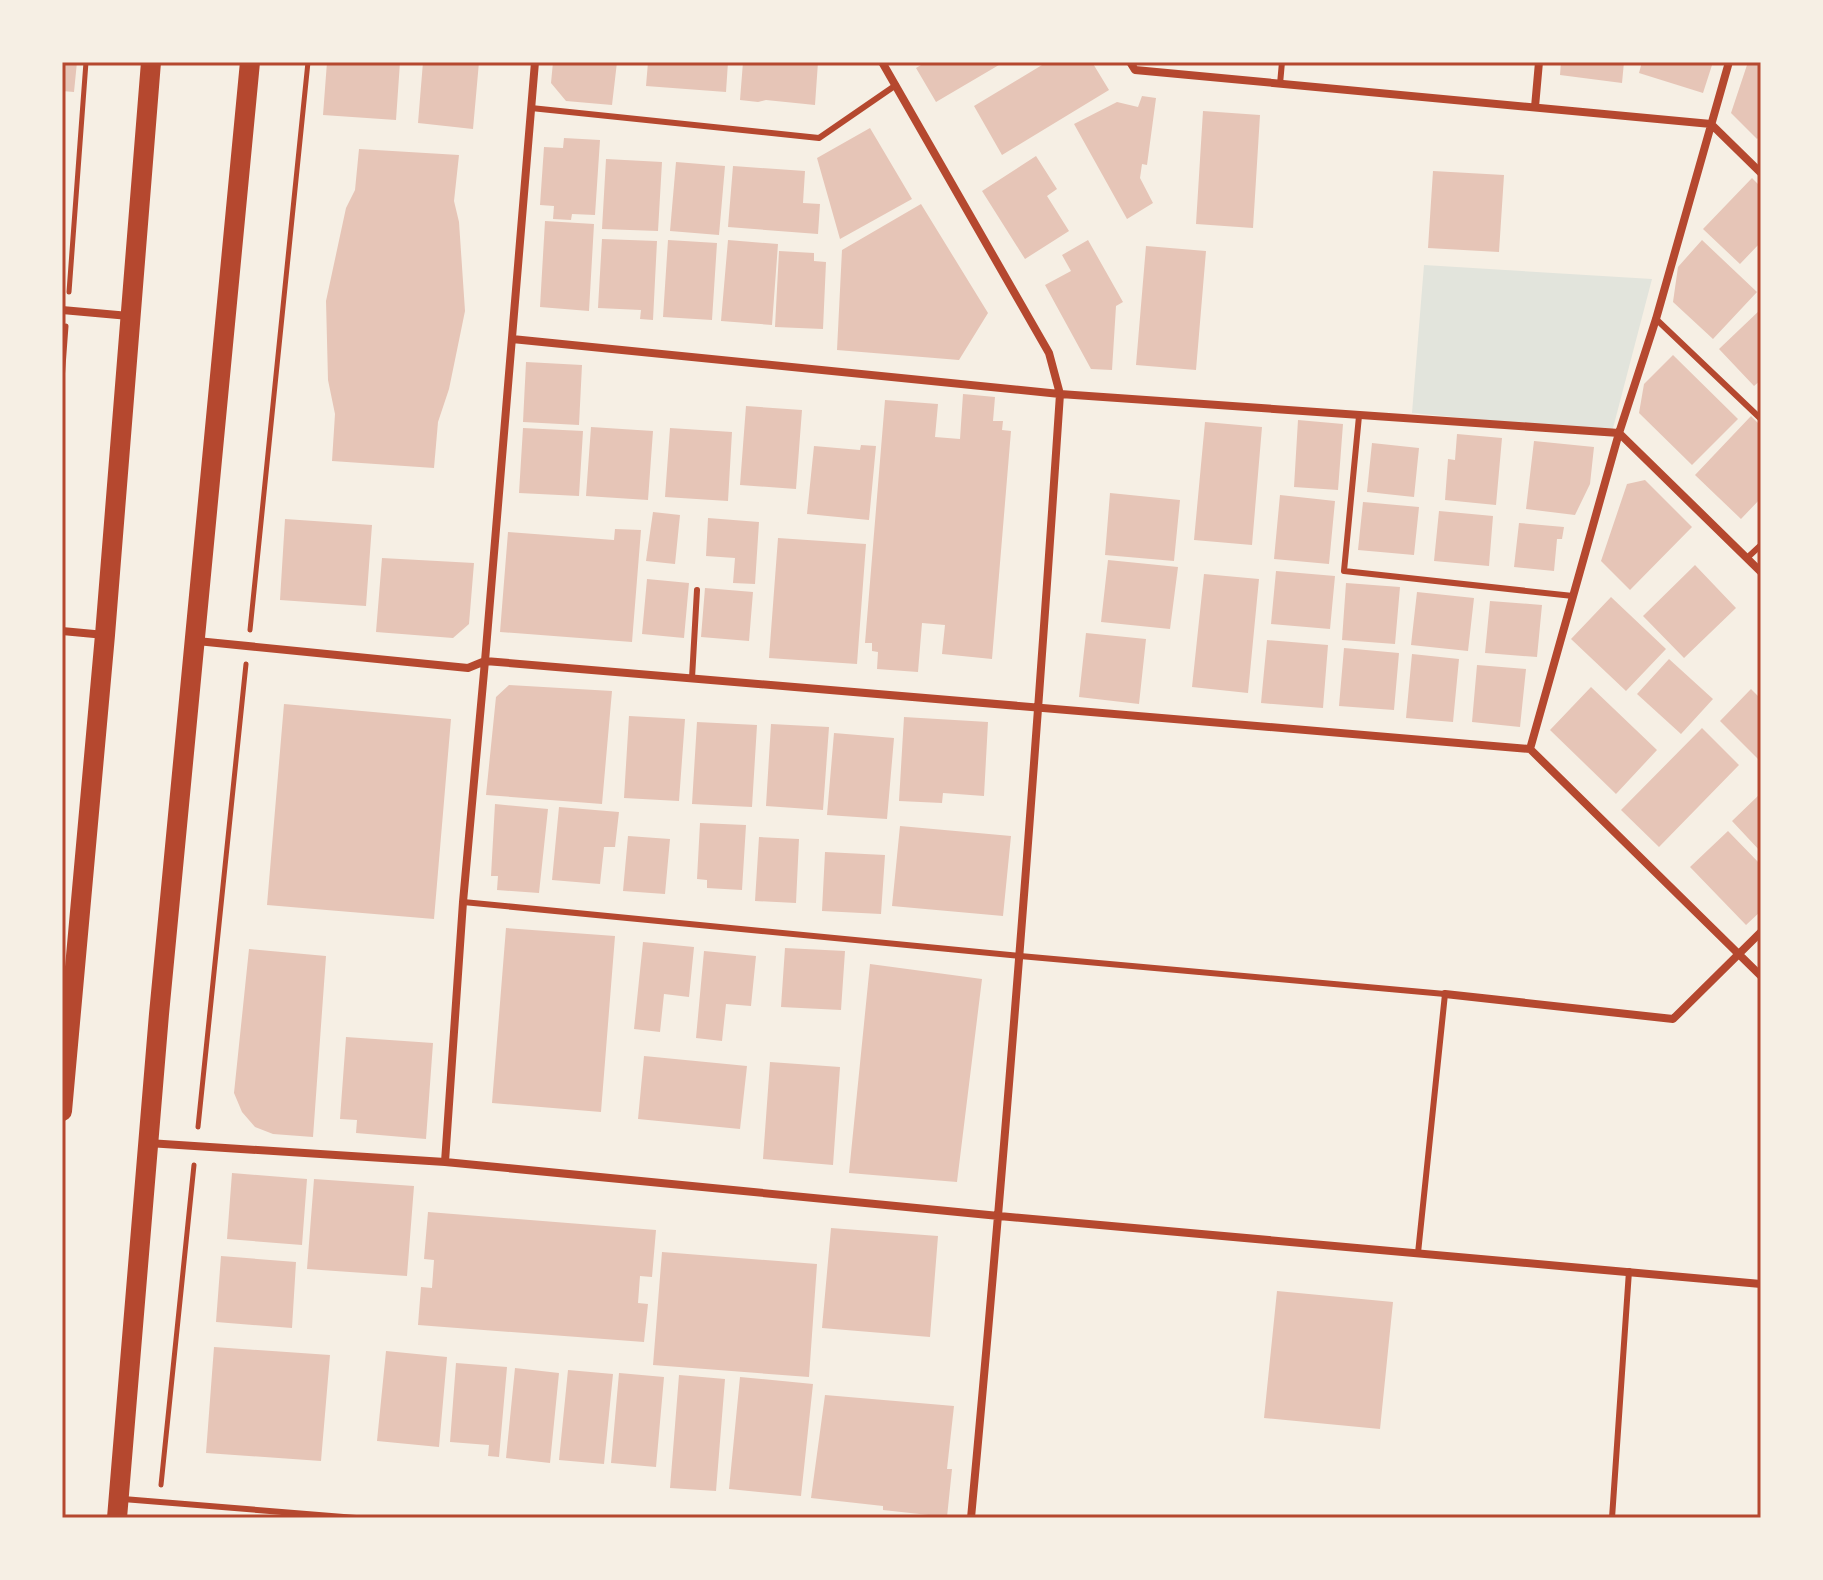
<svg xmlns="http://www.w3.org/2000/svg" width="1823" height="1580" font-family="Karla,sans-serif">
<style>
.green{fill:#e2e4dc}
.building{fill:#e6c5b7}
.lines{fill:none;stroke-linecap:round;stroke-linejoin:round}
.path{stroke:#b5482f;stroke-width:5}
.service{stroke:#b5482f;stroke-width:6}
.minor{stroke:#b5482f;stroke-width:8}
.primary{stroke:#b5482f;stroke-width:20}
.neatline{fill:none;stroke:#b5482f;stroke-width:3}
</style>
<rect width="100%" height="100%" fill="#f6efe4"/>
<path class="green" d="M 1424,265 L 1652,279 L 1612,432 L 1412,413 Z"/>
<path class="building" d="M 62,62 L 77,62 L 74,92 L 62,91 Z
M 327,62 L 400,62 L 396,120 L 323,115 Z
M 423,62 L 479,62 L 473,129 L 418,123 Z
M 553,62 L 617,62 L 612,105 L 566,101 L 551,83 Z
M 648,62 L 728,62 L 726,92 L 646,86 Z
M 743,62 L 818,62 L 815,105 L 766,100 L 758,102 L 740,100 Z
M 926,62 L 1004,62 L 936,102 L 916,68 Z
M 1047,62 L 1092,62 L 1109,90 L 1002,155 L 974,106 Z
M 1561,62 L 1624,62 L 1622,83 L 1560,75 Z
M 1642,62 L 1713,62 L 1703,93 L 1639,73 Z
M 1748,62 L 1761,62 L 1761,135 L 1757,139 L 1731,113 Z
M 1142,96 L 1156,98 L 1147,165 L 1142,164 L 1140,178 L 1153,203 L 1127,219 L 1074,124 L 1117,102 L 1138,107 Z
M 1203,111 L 1260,115 L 1253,228 L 1196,224 Z
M 870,128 L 912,199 L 840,239 L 817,158 Z
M 564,138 L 600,140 L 595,215 L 572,214 L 571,220 L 553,219 L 554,206 L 540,205 L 544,147 L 563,148 Z
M 359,149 L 459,155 L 454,201 L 459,222 L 465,311 L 449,389 L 438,422 L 434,468 L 332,461 L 335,414 L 328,380 L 326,301 L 346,208 L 355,190 Z
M 1036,156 L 1057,189 L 1047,196 L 1069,231 L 1025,259 L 982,191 Z
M 606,159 L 662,162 L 658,231 L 602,229 Z
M 676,162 L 725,166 L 719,235 L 670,231 Z
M 733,166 L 805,171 L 803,203 L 820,204 L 818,234 L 728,227 Z
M 1433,171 L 1504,175 L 1499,252 L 1428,248 Z
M 1752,178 L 1761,187 L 1761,242 L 1740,264 L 1703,229 Z
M 921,204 L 988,313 L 959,360 L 837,350 L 842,250 Z
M 545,221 L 594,224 L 589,311 L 540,307 Z
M 602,239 L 657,241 L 653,320 L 640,319 L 641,310 L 598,308 Z
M 668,240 L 717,243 L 712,320 L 663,317 Z
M 728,240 L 778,244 L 772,325 L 721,321 Z
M 1088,240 L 1123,302 L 1116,306 L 1112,370 L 1091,369 L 1045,285 L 1071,271 L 1062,255 Z
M 1702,240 L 1757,292 L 1713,339 L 1673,302 L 1678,267 Z
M 1146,246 L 1206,251 L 1196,370 L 1136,365 Z
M 779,251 L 814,253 L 814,261 L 826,262 L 823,329 L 775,327 Z
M 1761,309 L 1761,380 L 1754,386 L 1719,349 Z
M 1673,355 L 1738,419 L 1692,465 L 1639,413 L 1644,384 Z
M 526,362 L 582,365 L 579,425 L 523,422 Z
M 963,394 L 995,397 L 993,421 L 1003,421 L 1002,430 L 1011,431 L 992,659 L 942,654 L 945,625 L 922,623 L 918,672 L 877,669 L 878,652 L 872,651 L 872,643 L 865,643 L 885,400 L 938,404 L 935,437 L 960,439 Z
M 746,406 L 802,410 L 796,489 L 740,485 Z
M 1751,416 L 1761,426 L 1761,498 L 1741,519 L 1695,475 Z
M 1298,420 L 1343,424 L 1338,490 L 1294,487 Z
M 1205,422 L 1262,427 L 1252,545 L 1194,540 Z
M 591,427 L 653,431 L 648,500 L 586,496 Z
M 523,428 L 583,431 L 579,496 L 519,493 Z
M 670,428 L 732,432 L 728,501 L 665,497 Z
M 1457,434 L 1502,438 L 1496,505 L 1445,500 L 1448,459 L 1455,460 Z
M 1534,441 L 1594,447 L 1590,484 L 1575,515 L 1526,509 Z
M 1372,443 L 1419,448 L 1414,497 L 1367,492 Z
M 861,445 L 876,446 L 869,520 L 807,514 L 814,446 L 860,450 Z
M 1645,480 L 1692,527 L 1630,590 L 1601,561 L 1627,484 Z
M 1110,493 L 1180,500 L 1174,561 L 1105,555 Z
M 1280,495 L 1335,501 L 1329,564 L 1274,559 Z
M 1363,502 L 1419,507 L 1414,555 L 1358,550 Z
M 1439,511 L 1493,516 L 1489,566 L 1434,561 Z
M 653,512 L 680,515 L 675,564 L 646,561 Z
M 708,518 L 759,522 L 755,584 L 733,583 L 735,558 L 706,556 Z
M 285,519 L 372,525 L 366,606 L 280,600 Z
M 1519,523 L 1564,527 L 1562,539 L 1557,539 L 1554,571 L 1514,567 Z
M 615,529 L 641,530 L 632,642 L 500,632 L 508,532 L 614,540 Z
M 778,538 L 866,544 L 857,664 L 769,658 Z
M 382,558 L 474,563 L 469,624 L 453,638 L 376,632 Z
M 1108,560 L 1178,567 L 1170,629 L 1101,622 Z
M 1695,565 L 1736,608 L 1684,658 L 1643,616 Z
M 1276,571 L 1335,576 L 1330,629 L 1271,624 Z
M 1204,574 L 1259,579 L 1248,693 L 1192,687 Z
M 647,579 L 689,583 L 684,638 L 642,634 Z
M 1346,583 L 1400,587 L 1395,644 L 1342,640 Z
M 705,588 L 753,592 L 749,641 L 701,637 Z
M 1417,592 L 1474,598 L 1468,651 L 1411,645 Z
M 1611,597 L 1666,649 L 1626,691 L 1571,639 Z
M 1490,601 L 1542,605 L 1537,657 L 1485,653 Z
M 1086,633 L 1146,639 L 1139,704 L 1079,697 Z
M 1267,640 L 1328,645 L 1323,708 L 1261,703 Z
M 1344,648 L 1399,653 L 1394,710 L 1339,706 Z
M 1412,654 L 1459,659 L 1453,722 L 1406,718 Z
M 1669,659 L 1713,699 L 1681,734 L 1637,694 Z
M 1477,665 L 1526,669 L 1520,727 L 1472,722 Z
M 509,685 L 612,691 L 602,804 L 486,795 L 496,697 Z
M 1591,687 L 1657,750 L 1616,794 L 1550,730 Z
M 1751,689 L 1761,699 L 1761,755 L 1758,759 L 1720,721 Z
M 284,704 L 451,719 L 434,919 L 267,905 Z
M 629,716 L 685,719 L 679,801 L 624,798 Z
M 904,717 L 988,722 L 984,796 L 943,793 L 942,803 L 899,801 Z
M 697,722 L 757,725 L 752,807 L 692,804 Z
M 771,724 L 829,727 L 823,810 L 766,806 Z
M 1702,728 L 1739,765 L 1659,847 L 1621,810 Z
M 834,733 L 894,738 L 887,819 L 827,815 Z
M 1761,793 L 1761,852 L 1732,821 Z
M 495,804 L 548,809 L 539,893 L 497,890 L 498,876 L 491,876 Z
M 559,807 L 619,812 L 615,847 L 604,847 L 600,884 L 552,880 Z
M 700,823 L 746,825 L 742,890 L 707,888 L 707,880 L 697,879 Z
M 900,826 L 1011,836 L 1003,916 L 892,906 Z
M 1728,831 L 1761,865 L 1761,911 L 1746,925 L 1690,867 Z
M 628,836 L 670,839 L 665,894 L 623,891 Z
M 759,837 L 799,839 L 796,903 L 755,901 Z
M 825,852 L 885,855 L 881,914 L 822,911 Z
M 506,928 L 615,936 L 601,1112 L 492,1103 Z
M 643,942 L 694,947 L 689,997 L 664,994 L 660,1032 L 634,1029 Z
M 785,948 L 845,951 L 841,1010 L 781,1007 Z
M 249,949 L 326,956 L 313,1137 L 273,1134 L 255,1127 L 242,1112 L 234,1093 Z
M 704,951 L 756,956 L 751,1006 L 726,1004 L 722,1041 L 696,1038 Z
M 870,964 L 982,979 L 957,1182 L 849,1173 Z
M 346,1037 L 433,1043 L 426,1139 L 356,1133 L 357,1120 L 340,1119 Z
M 644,1056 L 747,1066 L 740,1129 L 638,1119 Z
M 770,1062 L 840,1067 L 833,1165 L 763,1159 Z
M 232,1173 L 307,1179 L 302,1245 L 227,1239 Z
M 314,1179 L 414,1186 L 407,1276 L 307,1269 Z
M 428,1212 L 656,1230 L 652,1277 L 640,1276 L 638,1303 L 648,1304 L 644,1342 L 418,1325 L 421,1287 L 432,1288 L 434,1260 L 424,1259 Z
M 831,1228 L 938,1236 L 930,1337 L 822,1328 Z
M 662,1252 L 817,1264 L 809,1377 L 653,1365 Z
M 221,1256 L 296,1262 L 292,1328 L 216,1322 Z
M 1277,1291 L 1393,1302 L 1380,1429 L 1264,1418 Z
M 214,1347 L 330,1355 L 321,1461 L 206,1453 Z
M 386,1351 L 447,1357 L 439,1447 L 377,1441 Z
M 456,1363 L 507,1367 L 499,1457 L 488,1456 L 489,1445 L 450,1442 Z
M 515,1368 L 559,1373 L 550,1463 L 506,1458 Z
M 568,1370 L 613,1374 L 604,1464 L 559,1460 Z
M 619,1373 L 664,1377 L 656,1467 L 611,1463 Z
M 679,1375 L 725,1379 L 716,1491 L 670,1488 Z
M 740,1377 L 813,1384 L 801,1496 L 729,1489 Z
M 825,1395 L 954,1406 L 947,1469 L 952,1469 L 947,1517 L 883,1510 L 883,1506 L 811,1498 Z"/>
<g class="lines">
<path class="path" d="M 69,292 L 86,62
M 62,380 L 66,326
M 250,630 L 308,62
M 198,1127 L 246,664
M 161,1485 L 194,1165"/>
<path class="service" d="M 1280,84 L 1282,62
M 531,108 L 819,138 L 896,85
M 1656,319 L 1761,419
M 1359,416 L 1344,571 L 1573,596
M 1747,558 L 1761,545
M 692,678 L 697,590
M 463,902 L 1020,956 L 1445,994 L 1418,1253
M 123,1499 L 356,1518
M 1612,1518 L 1629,1271"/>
<path class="minor" d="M 882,62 L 1049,353 L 1060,394 C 1035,769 1006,1144 971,1518
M 1130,62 L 1135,70 L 1711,124 L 1761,173
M 1535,107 L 1539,62
M 62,310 L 129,316
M 512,339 L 1060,394 L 1619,433 L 1761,572
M 62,631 L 105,635
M 197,641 L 468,668 L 485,661 L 1530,749
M 1530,749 L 1619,433 L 1656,319 L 1729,62
M 1530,749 L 1761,976
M 1445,994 L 1673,1019 L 1761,932
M 148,1143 L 445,1162 L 999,1216 L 1761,1284
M 445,1162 L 463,902 L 485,661 L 535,62"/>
<path class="primary" d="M 62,1111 L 105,635 L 151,62
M 117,1518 L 159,1014 L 250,62"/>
</g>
<rect width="1823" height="1580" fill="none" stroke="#f6efe4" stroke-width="128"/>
<rect x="64" y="64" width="1695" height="1452" class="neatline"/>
</svg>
